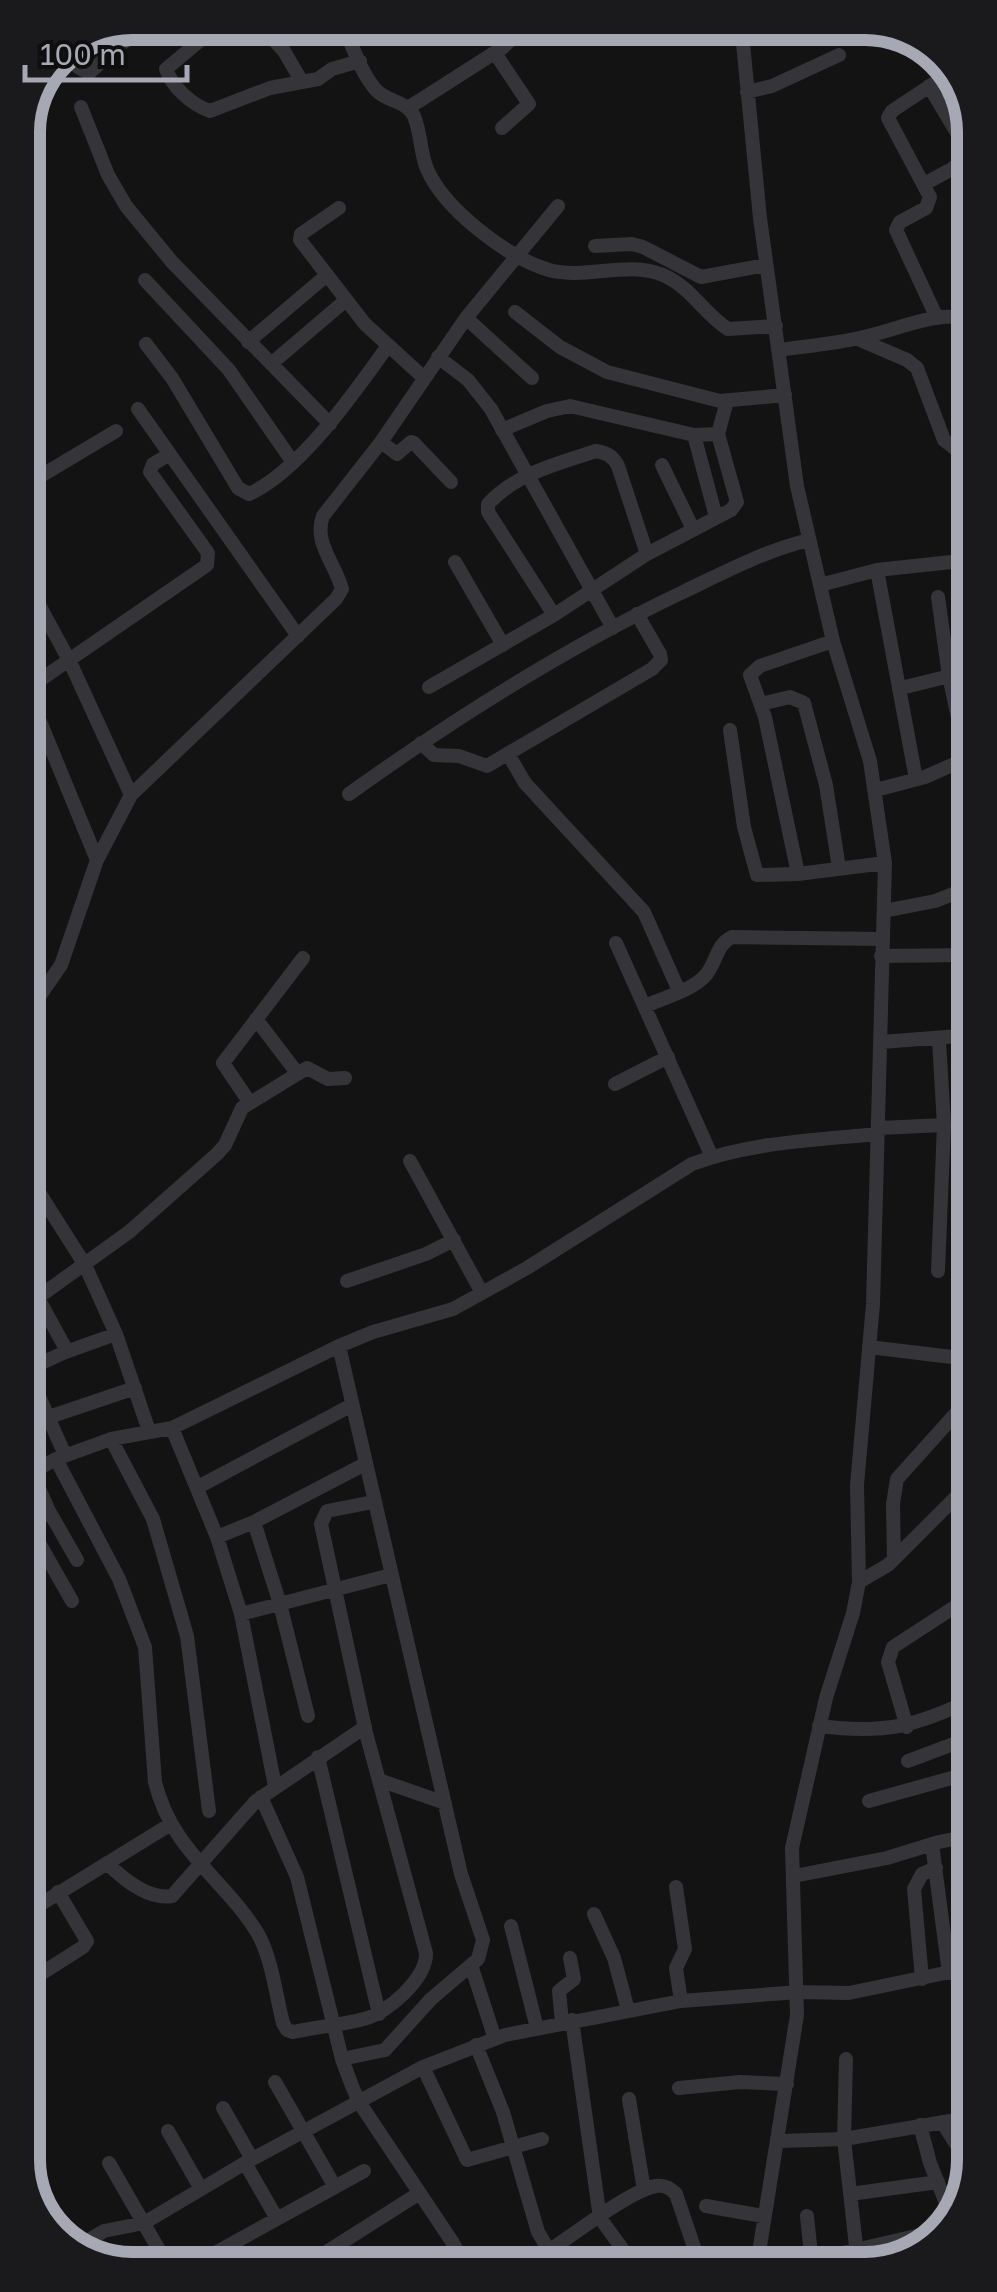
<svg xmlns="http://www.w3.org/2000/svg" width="997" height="2292" font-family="'Golos Text',sans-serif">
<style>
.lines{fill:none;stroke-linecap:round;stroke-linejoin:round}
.minor{stroke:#353539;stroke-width:14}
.rim{fill:none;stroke:#a6a8b3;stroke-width:12}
</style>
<rect width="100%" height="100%" fill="#131314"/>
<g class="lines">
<path class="minor" d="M 221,23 L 166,69 C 172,87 192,105 210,111 L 270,88 L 318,79 L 332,69 L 360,61
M 258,23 L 284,51 L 302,82
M 342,23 C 352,44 361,74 377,91 C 388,102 407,101 414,116 C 421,133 420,152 427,169 C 444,209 508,258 549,270 C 587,280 627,260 663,275 C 691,287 704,314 728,329 L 776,326
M 741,23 L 760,218 L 797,486 L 833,641 L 870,761 L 885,863 L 873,1304 L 857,1485 L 859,1582 L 853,1613 L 826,1698 L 792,1848 L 797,2015 L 757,2265
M 350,40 L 377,23
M 64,50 L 78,67 L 89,73 L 145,23
M 495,53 L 529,104 L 502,128
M 929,86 L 969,153
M 747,92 L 772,86 L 839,55
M 81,107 L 108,175 L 126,206 L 172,262 L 330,424
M 408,108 L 502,48 L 529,23
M 924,184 L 952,169 L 969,155
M 339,208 L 301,234 L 300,240 L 365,324 L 423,377
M 595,246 L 632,244 L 643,247 L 701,277 L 766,265
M 145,280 L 229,370 L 292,461
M 515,312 L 560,347 L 607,372 L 720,401 L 785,395
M 466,318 L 532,378
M 937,318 L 896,230 L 900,222 L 926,208 L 930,197 L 888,118 L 892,111 L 951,72
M 858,339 L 907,360 L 917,368 L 944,440 L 970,460
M 248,342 L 327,275
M 146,344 L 172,378 L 238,488 L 249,494 C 300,471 355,392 387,347
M 780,350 C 806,346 833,344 859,338 C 895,331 933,311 969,318
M 438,357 L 468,380 L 491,409 L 613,628
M 271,364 L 346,300
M 138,409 L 298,636
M 718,434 L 727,401
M 694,435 L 716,517
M 381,442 L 397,454 L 411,442 L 414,443 L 451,482
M 662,465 L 693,529
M 24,486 L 116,431
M 455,562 L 503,645
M 877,570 L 916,779
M 24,577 L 70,662 L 131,795
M 820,585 L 877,570 L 970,560
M 938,597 L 949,676 L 967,759
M 554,615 L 488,512 L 488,504 C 517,473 557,464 596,451 C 607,453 613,456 618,466 L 647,554
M 25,685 L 97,860
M 429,687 L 554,615 L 647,554 L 731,510 L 737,502 L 718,434 L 694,435 L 570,406 L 547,411 L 502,430
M 901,688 L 970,671
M 24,691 L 207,565 L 208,553 L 150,472 L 153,464 L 170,454
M 761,704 L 790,697 L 804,703 L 826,785 L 839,868
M 730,730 L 744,827 L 757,875 L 798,874 L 885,863
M 421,743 L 434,755 L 459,756 L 487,766 L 652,669 L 661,660 L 660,654 L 637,614
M 508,754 L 525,783 L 644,912 L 679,991
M 876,790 L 925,777 L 970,757
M 349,794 C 455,718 565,648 683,592 C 725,572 764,551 809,540
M 798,874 L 765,717 L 750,675 L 760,666 L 833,641
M 884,911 L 935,901 L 971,887
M 616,943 L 712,1157
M 881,956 L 971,955
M 25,976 L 34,1004
M 645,1006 C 663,998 690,991 704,977 C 717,964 715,945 732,937 L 882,939
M 25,1017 L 61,965 L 97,860 L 131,795 L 336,599 L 342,589 C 335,563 313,542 323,516 L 381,442 L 466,318 L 558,206
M 256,1019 L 298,1074
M 882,1042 L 971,1035
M 615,1084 L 668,1057
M 250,1103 L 223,1063 L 303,958
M 879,1128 L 944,1125
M 410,1161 L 482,1293
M 26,1172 L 85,1265 L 116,1334 L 149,1431
M 938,1271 L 944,1125 L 939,1040
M 347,1281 L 426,1254 L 454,1240
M 38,1298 L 67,1351
M 26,1306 L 129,1232 L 217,1154 L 225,1145 L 242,1108 L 307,1068 L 328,1079 L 345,1078
M 339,1346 L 461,1874 L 483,1940 L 478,1959 L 431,1999 L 385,2050 L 342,2059
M 869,1347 L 960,1358 L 972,1350
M 26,1367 L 65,1455
M 29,1369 L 63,1353 L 116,1334
M 49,1417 L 135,1388
M 172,1428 L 217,1537 L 241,1614 L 275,1786
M 111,1439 L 153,1519 L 187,1636 L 209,1811
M 26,1459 L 49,1511 L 27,1529
M 56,1459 L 119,1579 L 145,1647 L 155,1782 C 172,1852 225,1879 258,1934 C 272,1959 276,1996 283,2023 L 287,2030 L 293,2032 C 316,2027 341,2025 364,2019 C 388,2013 427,1978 426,1953 L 366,1733 L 321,1524 L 327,1511 L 373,1502
M 26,1475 L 56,1459 L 111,1439 L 172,1428 L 339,1346 L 373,1332 L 453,1309 L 527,1268 L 692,1164 C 751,1142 816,1140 878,1134
M 198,1487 L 352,1405
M 49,1511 L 77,1560
M 254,1522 L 280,1604 L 308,1716
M 30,1527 L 72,1601
M 217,1537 L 254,1522 L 365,1464
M 894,1559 L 893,1504 L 897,1479 L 959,1410 L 965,1408 L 972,1412
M 859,1582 L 888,1565 L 973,1480
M 241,1614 L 391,1575
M 819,1726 C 885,1734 914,1727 973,1699
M 907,1727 L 888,1662 L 893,1647 L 973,1595
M 318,1757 L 379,2014
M 908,1761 L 956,1743 L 973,1732
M 379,1780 L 445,1803
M 261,1797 L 297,1877 L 342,2059 L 352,2086 L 359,2102 L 453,2243 L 465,2267
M 869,1801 L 973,1772
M 932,1844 L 949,1973
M 107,1863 C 123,1879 149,1900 172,1896 L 256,1801 L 365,1727
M 794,1876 L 887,1858 L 939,1842 L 974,1835
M 676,1887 L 685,1949 L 676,1968 L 681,2001
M 28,1912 L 171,1824
M 594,1914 L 614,1958 L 628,2010
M 511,1926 L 537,2028
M 471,1965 L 495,2039
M 922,1979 L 914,1889 L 922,1874 L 936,1868
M 28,1982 L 83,1947 L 87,1941 L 58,1892
M 572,2020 L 600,2218 L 634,2265
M 562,2022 L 559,1991 L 574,1979 L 570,1958
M 476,2045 L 503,2112 L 538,2232 L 558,2266
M 846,2059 L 844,2139 L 858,2264
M 423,2067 L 467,2160 L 542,2139
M 275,2082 L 335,2187
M 679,2088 L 740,2082 L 787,2084
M 629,2099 L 644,2190
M 223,2108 L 252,2159
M 942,2122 L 972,2169
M 920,2125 L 930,2163 L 954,2223
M 168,2131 L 201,2189
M 779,2141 L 844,2139 L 974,2117
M 109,2163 L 170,2269
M 245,2163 L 276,2217
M 850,2194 L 938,2182
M 706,2206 L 763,2216
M 807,2216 L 812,2264
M 72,2250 L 104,2231 L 144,2223 L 245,2163 L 423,2067 L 505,2035 L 681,2001 L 799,1992 L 849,1993 L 974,1967
M 548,2251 C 572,2236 631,2190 656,2186 C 665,2185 670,2188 676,2194 L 700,2265
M 812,2260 L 946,2229
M 303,2267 L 418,2194
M 186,2269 L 364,2171"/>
</g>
<path d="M0 0H997V2292H0ZM132 40H865A92 92 0 0 1 957 132V2160A92 92 0 0 1 865 2252H132A92 92 0 0 1 40 2160V132A92 92 0 0 1 132 40Z" fill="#1a1a1c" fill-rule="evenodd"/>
<path class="rim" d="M132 40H865A92 92 0 0 1 957 132V2160A92 92 0 0 1 865 2252H132A92 92 0 0 1 40 2160V132A92 92 0 0 1 132 40Z"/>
<path d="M25 65v15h162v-15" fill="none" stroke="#a6a8b3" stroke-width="5"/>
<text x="40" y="65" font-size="30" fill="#a6a8b3" stroke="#0e0e0f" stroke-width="8" paint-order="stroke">100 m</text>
</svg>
